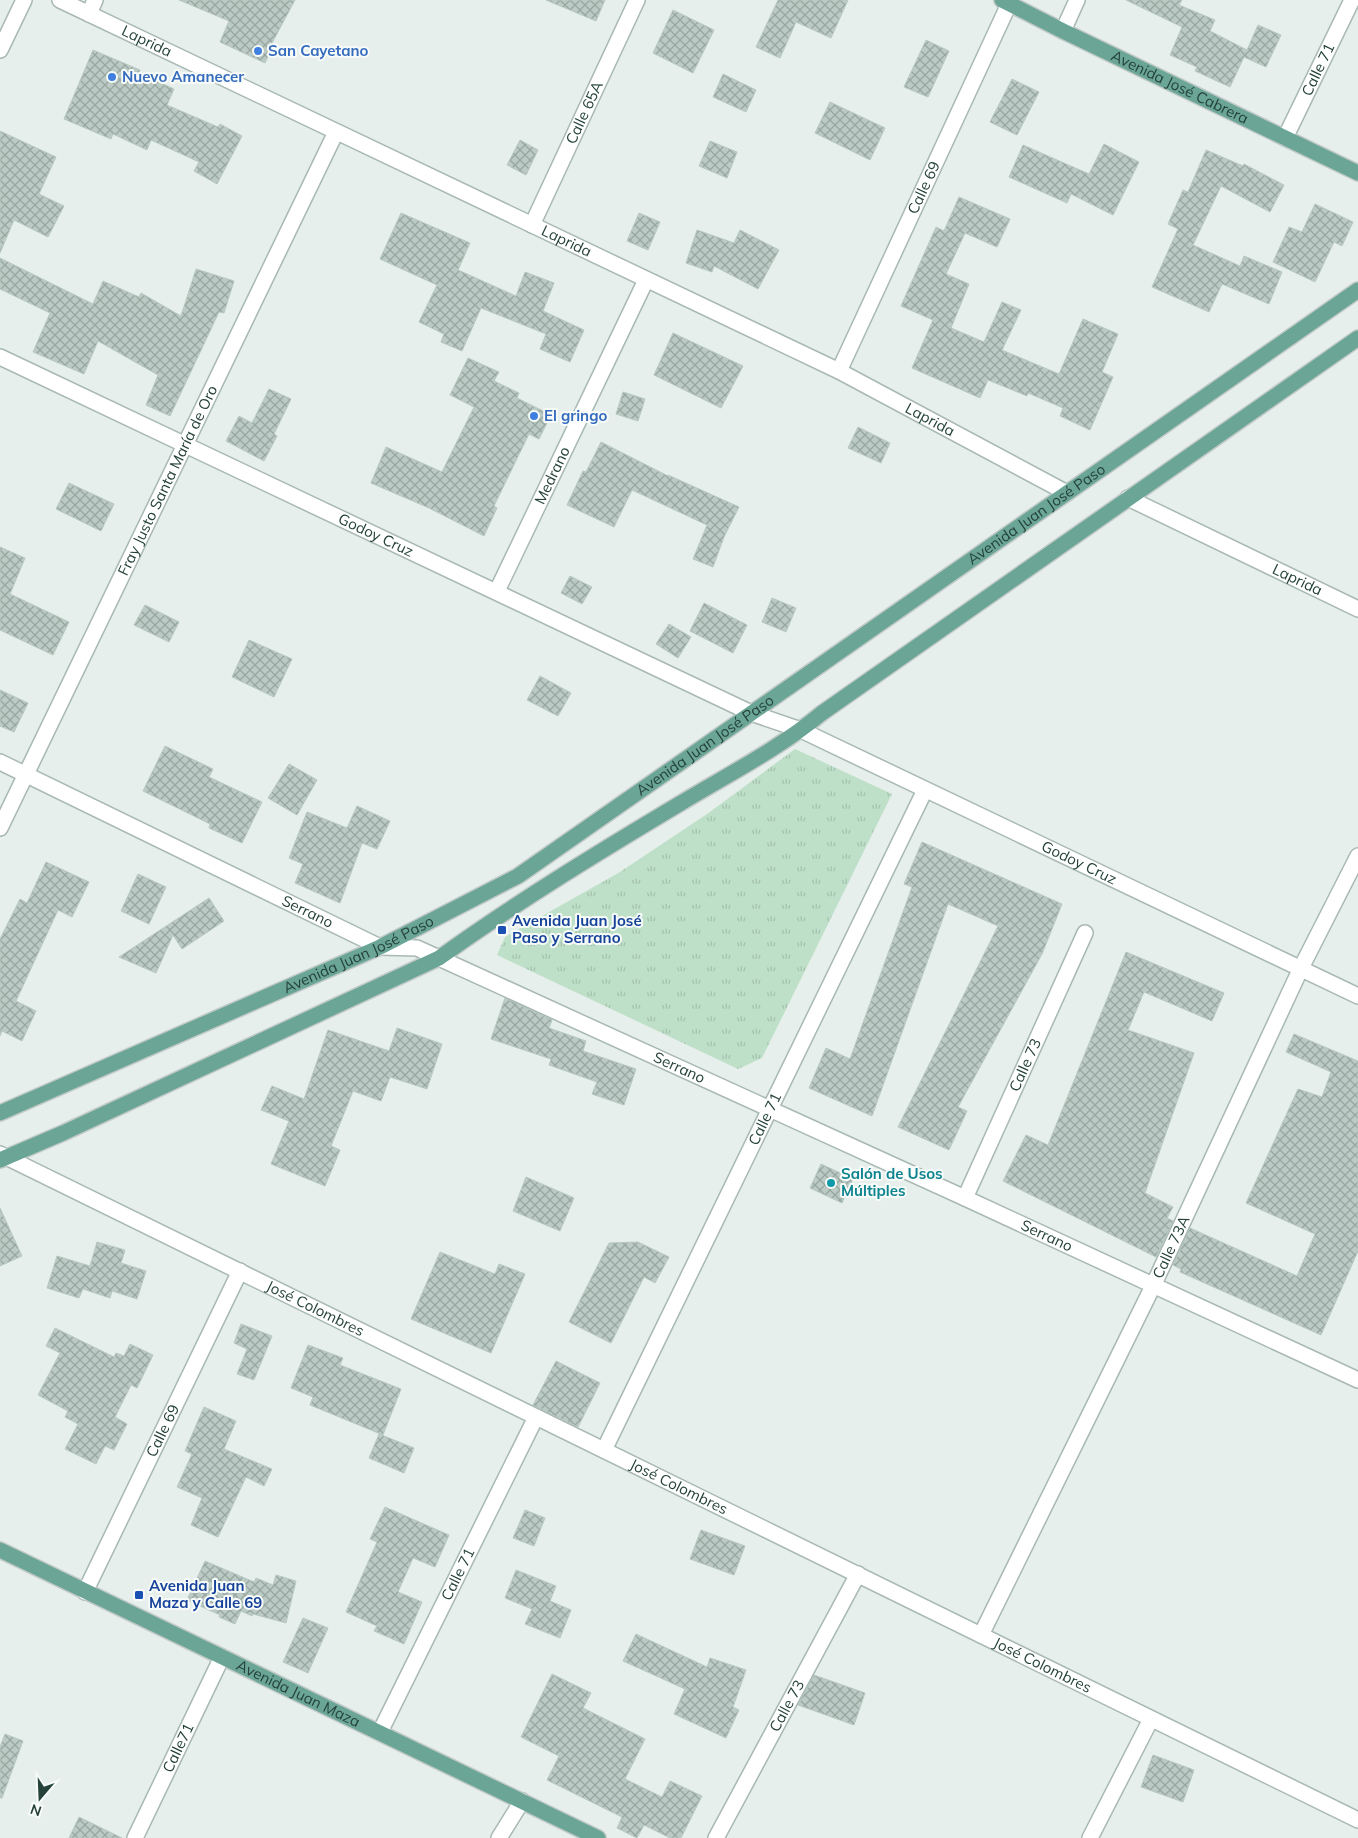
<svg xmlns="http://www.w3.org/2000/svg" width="1358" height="1838" font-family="Mulish,sans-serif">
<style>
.grass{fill:url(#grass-tufts)}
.building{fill:url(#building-cross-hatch);stroke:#b8c9c2}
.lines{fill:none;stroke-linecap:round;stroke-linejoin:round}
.minor-casing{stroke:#a8b8b2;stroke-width:18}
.major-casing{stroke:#c2cac8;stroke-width:18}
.minor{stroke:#fff;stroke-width:15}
.major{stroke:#6aa596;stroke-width:15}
.shop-dot{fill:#3f7fe0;stroke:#f7fbf9;stroke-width:2}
.transit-dot{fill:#1a4fb4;stroke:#f7fbf9;stroke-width:2}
.culture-dot{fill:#0f9aa8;stroke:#f7fbf9;stroke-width:2}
.labels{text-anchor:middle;stroke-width:4;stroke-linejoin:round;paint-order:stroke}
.street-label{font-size:15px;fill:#24423a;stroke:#f7fbf9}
.shop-label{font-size:15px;font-weight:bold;fill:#366cbe;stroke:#f7fbf9;text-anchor:start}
.transit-label{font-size:15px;font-weight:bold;fill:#164399;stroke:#f7fbf9;text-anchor:start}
.culture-label{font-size:15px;font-weight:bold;fill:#0d838f;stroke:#f7fbf9;text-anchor:start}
</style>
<defs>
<pattern id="grass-tufts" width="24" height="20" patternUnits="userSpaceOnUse" patternTransform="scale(1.25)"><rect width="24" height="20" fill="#bfe0c8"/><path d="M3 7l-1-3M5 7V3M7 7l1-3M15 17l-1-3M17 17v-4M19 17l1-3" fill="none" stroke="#a4c1ad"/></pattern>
<pattern id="building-cross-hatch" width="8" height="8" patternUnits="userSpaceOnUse" patternTransform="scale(1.25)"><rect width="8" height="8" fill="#bbcac4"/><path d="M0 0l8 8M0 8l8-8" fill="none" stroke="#98a6a0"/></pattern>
</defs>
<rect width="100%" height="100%" fill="#e6efeb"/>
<path class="grass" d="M 795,749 L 892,794 L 762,1058 L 738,1069 L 497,955 L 505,937 L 620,872 L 707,814 Z"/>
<path class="building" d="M 179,0 L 295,0 L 271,45 L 273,46 L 265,63 L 220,42 L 229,21 Z
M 546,0 L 605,0 L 596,21 Z
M 778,0 L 848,0 L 831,38 L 796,22 L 780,58 L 756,47 Z
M 1126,0 L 1182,0 L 1179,5 L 1215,20 L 1210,31 L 1247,50 L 1258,25 L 1281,35 L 1266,67 L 1244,57 L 1230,87 L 1195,71 L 1197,67 L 1170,55 L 1182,27 Z
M 673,10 L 714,30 L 693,73 L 653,53 Z
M 926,40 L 949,51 L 928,97 L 904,87 Z
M 93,50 L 140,70 L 139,73 L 174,89 L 167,105 L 218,127 L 220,124 L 242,136 L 217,184 L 194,171 L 199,162 L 151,140 L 147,150 L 113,134 L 111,139 L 64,119 Z
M 723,74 L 756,90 L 746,112 L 713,97 Z
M 1012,79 L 1039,92 L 1017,135 L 990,122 Z
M 830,102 L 885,128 L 870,160 L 815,133 Z
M 0,131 L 56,157 L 39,194 L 64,206 L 48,237 L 14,220 L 0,253 Z
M 520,140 L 538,150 L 526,175 L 507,165 Z
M 710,141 L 737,152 L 727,178 L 699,166 Z
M 1104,144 L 1139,162 L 1113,215 L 1071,194 L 1067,203 L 1009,177 L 1023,145 L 1089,174 Z
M 1206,150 L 1243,166 L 1244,164 L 1284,185 L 1270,212 L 1221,186 L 1193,245 L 1240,266 L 1244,256 L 1282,272 L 1269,304 L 1222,284 L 1209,312 L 1152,287 L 1178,229 L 1168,224 L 1183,190 L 1188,192 Z
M 959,197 L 1010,219 L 997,247 L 965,233 L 946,274 L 969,284 L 951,328 L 984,342 L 1002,302 L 1021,310 L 1002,350 L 1059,374 L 1083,319 L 1118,334 L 1102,372 L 1113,377 L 1090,430 L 1060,416 L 1063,408 L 1028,393 L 1027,396 L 988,380 L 980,398 L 912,368 L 933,320 L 901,306 L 936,227 L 944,231 Z
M 1315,204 L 1353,222 L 1342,246 L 1334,242 L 1315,282 L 1273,262 L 1289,227 L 1302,232 Z
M 401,213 L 470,243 L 458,270 L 516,296 L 525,272 L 554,283 L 543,311 L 584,330 L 570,362 L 540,349 L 546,334 L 481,308 L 462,351 L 441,342 L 444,334 L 419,322 L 437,285 L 380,259 Z
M 639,213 L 660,222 L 648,250 L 627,241 Z
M 697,230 L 734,243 L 740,230 L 779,250 L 758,289 L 714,266 L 712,272 L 686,263 Z
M 0,258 L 93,304 L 103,281 L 139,297 L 141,293 L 181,316 L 196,269 L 234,281 L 224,313 L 219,312 L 170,416 L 146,405 L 158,375 L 98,341 L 84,374 L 33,352 L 50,313 L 0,289 Z
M 673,333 L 743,366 L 721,408 L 654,375 Z
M 468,358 L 499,372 L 494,381 L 519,393 L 517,398 L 551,415 L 539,439 L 529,434 L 494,506 L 497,508 L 484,536 L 429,508 L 371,483 L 386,447 L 442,472 L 474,407 L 450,395 Z
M 269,389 L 291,399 L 274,434 L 277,436 L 264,461 L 226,441 L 239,416 L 252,423 Z
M 623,392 L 645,399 L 638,421 L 616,414 Z
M 858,427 L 890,443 L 881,463 L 848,448 Z
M 601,442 L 668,476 L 668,475 L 739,507 L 724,537 L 713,567 L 693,559 L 707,525 L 632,490 L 614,527 L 567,505 L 583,471 L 586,472 Z
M 69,483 L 114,504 L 101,531 L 56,509 Z
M 0,547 L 25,558 L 10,594 L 69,622 L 53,655 L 0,630 Z
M 570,576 L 592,587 L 582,604 L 561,593 Z
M 772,598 L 796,608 L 786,632 L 762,622 Z
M 704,603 L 747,625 L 733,653 L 690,631 Z
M 145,605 L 179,622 L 169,642 L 134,625 Z
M 669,624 L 691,637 L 678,658 L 656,644 Z
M 249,640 L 292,659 L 274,697 L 232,677 Z
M 540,676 L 571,693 L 558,716 L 527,700 Z
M 0,690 L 28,703 L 14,732 L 0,726 Z
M 165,746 L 213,769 L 209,777 L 262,802 L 242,843 L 209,828 L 210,824 L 143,791 Z
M 289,764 L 317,780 L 297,815 L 268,798 Z
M 357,806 L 390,821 L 377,849 L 362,843 L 340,903 L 295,883 L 303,864 L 289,858 L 307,812 L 347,828 Z
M 922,842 L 1062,904 L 1042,954 L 958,1107 L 967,1111 L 949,1150 L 898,1127 L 998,926 L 948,904 L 872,1116 L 809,1088 L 826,1048 L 850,1059 L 912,887 L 904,884 Z
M 46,862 L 89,882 L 72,917 L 58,910 L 16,1001 L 36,1011 L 22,1041 L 2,1031 L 0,1036 L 0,939 L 20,899 L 27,903 Z
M 138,874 L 166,887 L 149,924 L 121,911 Z
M 209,898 L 224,921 L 182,949 L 173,935 L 156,973 L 119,957 Z
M 1126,952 L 1224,993 L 1212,1021 L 1144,992 L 1128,1030 L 1194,1053 L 1145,1193 L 1173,1207 L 1167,1218 L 1173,1221 L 1156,1257 L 1003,1181 L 1026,1135 L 1048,1145 Z
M 505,998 L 552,1020 L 549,1028 L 586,1041 L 583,1051 L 636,1069 L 624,1105 L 592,1094 L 597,1082 L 549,1065 L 551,1059 L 491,1039 Z
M 397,1028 L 442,1044 L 427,1089 L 390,1077 L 381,1101 L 353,1091 L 331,1146 L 340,1150 L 325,1186 L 271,1164 L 289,1121 L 261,1110 L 272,1086 L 304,1099 L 328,1030 L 389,1051 Z
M 1294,1034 L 1358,1061 L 1358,1251 L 1321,1335 L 1180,1272 L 1181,1269 L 1173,1265 L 1190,1228 L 1297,1276 L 1315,1234 L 1246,1203 L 1298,1089 L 1322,1097 L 1331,1072 L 1286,1052 Z
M 821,1164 L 853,1179 L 842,1203 L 810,1188 Z
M 526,1177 L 574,1198 L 560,1231 L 513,1211 Z
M 0,1208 L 22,1256 L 0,1266 Z
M 97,1242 L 125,1250 L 121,1263 L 146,1271 L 137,1299 L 112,1291 L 110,1298 L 83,1289 L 79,1298 L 47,1288 L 57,1256 L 90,1266 Z
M 638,1242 L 669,1257 L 655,1283 L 644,1277 L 611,1343 L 569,1322 L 609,1243 Z
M 440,1252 L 495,1274 L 499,1264 L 525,1274 L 491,1353 L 411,1319 Z
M 241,1324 L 272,1336 L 254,1380 L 237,1374 L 247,1349 L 234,1343 Z
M 55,1328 L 114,1357 L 116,1353 L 124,1356 L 130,1344 L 153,1355 L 137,1388 L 131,1385 L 115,1417 L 127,1424 L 114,1450 L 105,1446 L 96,1464 L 65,1449 L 78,1424 L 65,1417 L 68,1411 L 38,1395 L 60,1353 L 46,1346 Z
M 308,1345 L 343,1358 L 340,1365 L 401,1389 L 383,1435 L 310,1405 L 313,1397 L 291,1388 Z
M 556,1361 L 600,1383 L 578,1427 L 533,1405 Z
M 204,1407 L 236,1421 L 224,1449 L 272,1469 L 264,1486 L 246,1477 L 218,1537 L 191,1525 L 202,1498 L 177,1487 L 192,1454 L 185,1451 Z
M 379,1434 L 414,1448 L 404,1473 L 369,1458 Z
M 385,1507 L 449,1535 L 435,1567 L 413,1558 L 398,1592 L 422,1602 L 404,1644 L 374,1631 L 377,1626 L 346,1612 L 377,1542 L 370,1539 Z
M 525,1510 L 545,1518 L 534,1546 L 513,1538 Z
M 701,1530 L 745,1546 L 734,1575 L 690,1559 Z
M 205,1561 L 254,1582 L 256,1578 L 273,1585 L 276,1575 L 296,1581 L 286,1623 L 253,1614 L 252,1616 L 241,1611 L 235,1624 L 219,1617 L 220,1615 L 187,1600 Z
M 516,1570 L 556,1586 L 550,1601 L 571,1610 L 560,1638 L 525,1624 L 532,1609 L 505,1598 Z
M 303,1618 L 328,1628 L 308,1673 L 283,1662 Z
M 636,1634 L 707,1667 L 710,1658 L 746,1670 L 733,1707 L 739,1710 L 726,1738 L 674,1714 L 685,1689 L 623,1661 Z
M 552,1674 L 591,1693 L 583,1708 L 645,1739 L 625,1779 L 662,1797 L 670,1781 L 702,1796 L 681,1838 L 670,1838 L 644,1825 L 637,1838 L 617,1828 L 622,1817 L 547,1780 L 559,1756 L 521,1737 Z
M 814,1675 L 865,1693 L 854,1725 L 798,1705 Z
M 5,1734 L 23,1741 L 2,1798 L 0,1798 L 0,1747 Z
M 1153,1755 L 1194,1770 L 1183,1802 L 1141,1787 Z
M 79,1817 L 122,1838 L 69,1838 Z"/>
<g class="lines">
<g class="minor-casing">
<g id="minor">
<path id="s1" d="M 60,0 L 839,371 L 1067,493"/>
<path d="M 89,14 L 95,0"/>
<path d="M 1063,31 L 1077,0"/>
<path d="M 0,50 L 24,0"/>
<path id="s2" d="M 1285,138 L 1352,0"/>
<path id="s3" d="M 532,225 L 637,0"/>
<path id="s4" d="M 0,357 L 751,713 L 801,730 L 1358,996"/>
<path id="s5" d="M 839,371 L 1009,4"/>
<path id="s6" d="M 1128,498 L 1358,609"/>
<path id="s7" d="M 497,591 L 646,280"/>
<path id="s8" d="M 0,762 L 380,947 L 417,948 L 965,1198 L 1358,1380"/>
<path id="s9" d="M 0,828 L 336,132"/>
<path id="s10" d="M 0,1154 L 1358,1820"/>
<path id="s11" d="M 965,1198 L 1085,933"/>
<path id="s12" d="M 604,1450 L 925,790"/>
<path id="s13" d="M 85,1592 L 240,1271"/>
<path id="s14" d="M 981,1635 L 1153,1286 L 1301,968 L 1358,856"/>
<path id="s15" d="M 380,1732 L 536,1417"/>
<path id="s16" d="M 135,1838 L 222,1657"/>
<path d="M 499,1838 L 522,1801"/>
<path id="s17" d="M 716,1838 L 858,1574"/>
<path d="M 1090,1838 L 1151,1719"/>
</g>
</g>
<g class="major-casing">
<g id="major">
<path id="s18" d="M 1002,0 L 1063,31 L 1358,173"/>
<path id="s19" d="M 0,1113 L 380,947 L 518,876 L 1358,290"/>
<path d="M 0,1160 L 63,1133 L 439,958 C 517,902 599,852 681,803 C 729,774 780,748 822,713 L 1358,338"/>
<path id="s20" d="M 0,1550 L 598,1838"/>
</g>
</g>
<use href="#minor" class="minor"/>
<use href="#major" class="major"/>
</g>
<g class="shop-dot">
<circle cx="258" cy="51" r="5"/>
<circle cx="112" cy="77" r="5"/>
<circle cx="534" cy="416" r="5"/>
</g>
<g class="transit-dot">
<rect x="497" y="925" width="10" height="10" rx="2.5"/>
<rect x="134" y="1590" width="10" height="10" rx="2.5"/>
</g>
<circle class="culture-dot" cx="831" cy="1183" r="5"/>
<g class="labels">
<g class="street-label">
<text dy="5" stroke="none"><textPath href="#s1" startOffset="96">Laprida</textPath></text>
<text dy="5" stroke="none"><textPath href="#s2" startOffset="76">Calle 71</textPath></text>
<text dy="5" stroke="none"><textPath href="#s18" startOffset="198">Avenida José Cabrera</textPath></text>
<text dy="5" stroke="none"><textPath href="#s3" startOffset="124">Calle 65A</textPath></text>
<text dy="5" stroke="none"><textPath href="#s5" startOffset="202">Calle 69</textPath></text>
<text dy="5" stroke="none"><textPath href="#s1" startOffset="561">Laprida</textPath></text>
<text dy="5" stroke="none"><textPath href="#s1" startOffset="966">Laprida</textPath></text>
<text dy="5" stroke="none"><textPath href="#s7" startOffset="128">Medrano</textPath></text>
<text dy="5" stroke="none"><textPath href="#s9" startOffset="386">Fray Justo Santa María de Oro</textPath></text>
<text dy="5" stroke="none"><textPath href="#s19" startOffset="1202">Avenida Juan José Paso</textPath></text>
<text dy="5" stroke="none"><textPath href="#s4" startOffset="416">Godoy Cruz</textPath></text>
<text dy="5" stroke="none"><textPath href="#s6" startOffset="188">Laprida</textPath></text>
<text dy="5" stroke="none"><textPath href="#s19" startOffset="798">Avenida Juan José Paso</textPath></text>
<text dy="5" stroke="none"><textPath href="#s4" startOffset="1192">Godoy Cruz</textPath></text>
<text dy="5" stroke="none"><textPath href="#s8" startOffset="342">Serrano</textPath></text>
<text dy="5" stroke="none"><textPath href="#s19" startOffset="392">Avenida Juan José Paso</textPath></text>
<text dy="5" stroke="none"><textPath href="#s11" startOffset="146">Calle 73</textPath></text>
<text dy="5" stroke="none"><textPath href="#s8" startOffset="748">Serrano</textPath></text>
<text dy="5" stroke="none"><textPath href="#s12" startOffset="368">Calle 71</textPath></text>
<text dy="5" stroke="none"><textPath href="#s8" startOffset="1152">Serrano</textPath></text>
<text dy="5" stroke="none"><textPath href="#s14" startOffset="432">Calle 73A</textPath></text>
<text dy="5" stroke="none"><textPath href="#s10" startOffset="351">José Colombres</textPath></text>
<text dy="5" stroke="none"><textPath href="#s13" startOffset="179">Calle 69</textPath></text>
<text dy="5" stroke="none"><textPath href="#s10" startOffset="756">José Colombres</textPath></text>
<text dy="5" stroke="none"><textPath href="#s15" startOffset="176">Calle 71</textPath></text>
<text dy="5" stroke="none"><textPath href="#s10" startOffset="1161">José Colombres</textPath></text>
<text dy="5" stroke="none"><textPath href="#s20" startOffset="331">Avenida Juan Maza</textPath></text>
<text dy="5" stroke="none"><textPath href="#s17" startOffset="150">Calle 73</textPath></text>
<text dy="5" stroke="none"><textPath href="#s16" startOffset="100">Calle71</textPath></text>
</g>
<g class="shop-label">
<text x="268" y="56">San Cayetano</text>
<text x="122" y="82">Nuevo Amanecer</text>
<text x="544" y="421">El gringo</text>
</g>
<g class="transit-label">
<text x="512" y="926">Avenida Juan José<tspan x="512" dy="17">Paso y Serrano</tspan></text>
<text x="149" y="1591">Avenida Juan<tspan x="149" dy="17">Maza y Calle 69</tspan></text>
</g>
<g class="culture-label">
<text x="841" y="1179">Salón de Usos<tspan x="841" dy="17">Múltiples</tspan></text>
</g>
</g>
<g transform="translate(40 1798) rotate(199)" stroke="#f7fbf9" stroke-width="4" paint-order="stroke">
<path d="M0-4L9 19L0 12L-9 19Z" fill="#24423a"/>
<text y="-8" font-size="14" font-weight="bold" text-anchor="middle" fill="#24423a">N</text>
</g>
</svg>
